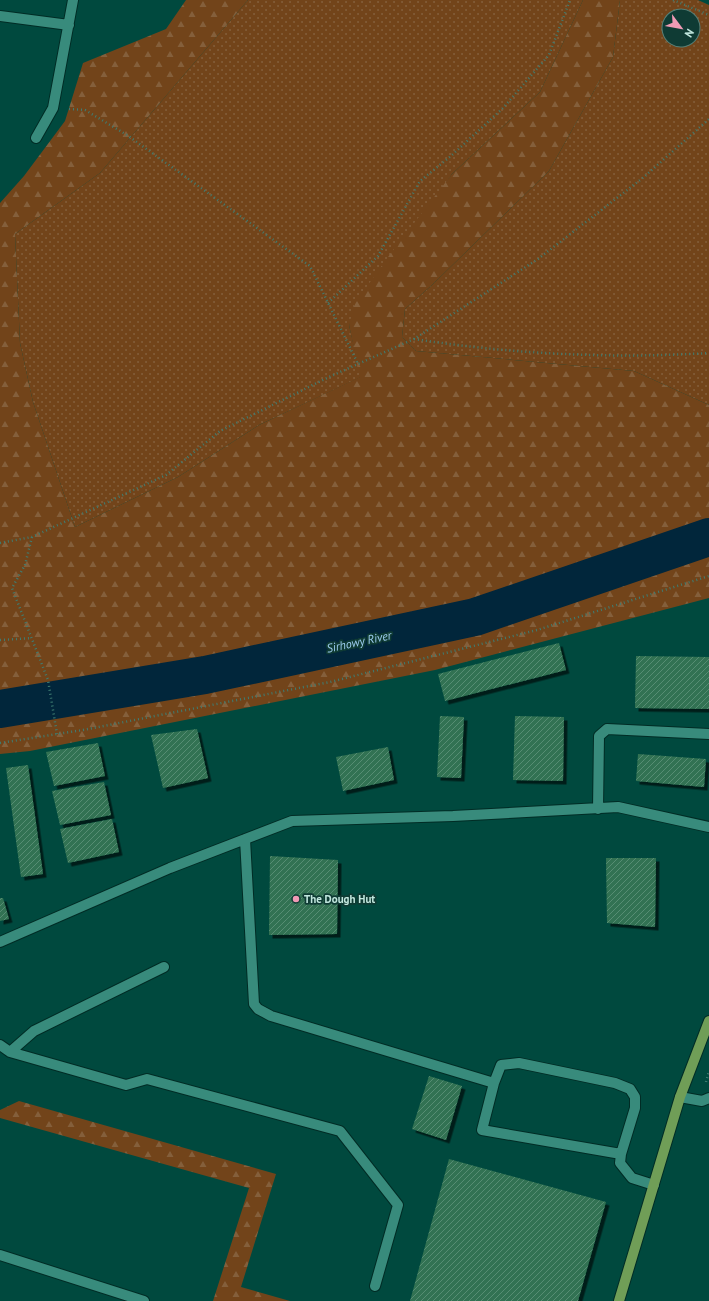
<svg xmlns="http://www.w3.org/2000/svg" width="709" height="1301" font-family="'PT Sans',sans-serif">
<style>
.grass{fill:url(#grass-dots);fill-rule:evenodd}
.forest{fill:url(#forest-firs)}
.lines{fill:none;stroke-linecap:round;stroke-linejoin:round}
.river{stroke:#01263b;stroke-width:38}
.building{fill:url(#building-hatch);filter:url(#shadow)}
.minor-casing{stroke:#002c25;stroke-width:12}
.major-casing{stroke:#002c25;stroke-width:12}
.path{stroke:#3f7d72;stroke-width:2.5;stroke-dasharray:1 3;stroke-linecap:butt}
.minor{stroke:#388b7c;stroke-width:10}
.major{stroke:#709e57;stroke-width:10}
.poi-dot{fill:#f09ab5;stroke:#0f3b34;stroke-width:1.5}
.labels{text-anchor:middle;stroke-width:3.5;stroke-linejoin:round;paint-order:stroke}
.poi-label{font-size:11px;font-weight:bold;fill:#c1e7de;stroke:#0f3b34;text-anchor:start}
.water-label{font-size:12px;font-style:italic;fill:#9ccbed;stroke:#0f3b34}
</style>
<defs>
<pattern id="grass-dots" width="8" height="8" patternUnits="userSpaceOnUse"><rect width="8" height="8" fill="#72441a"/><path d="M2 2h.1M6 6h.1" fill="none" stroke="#845f3b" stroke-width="1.8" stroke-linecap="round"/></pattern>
<pattern id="forest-firs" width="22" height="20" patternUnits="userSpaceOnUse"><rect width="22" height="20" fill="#72441a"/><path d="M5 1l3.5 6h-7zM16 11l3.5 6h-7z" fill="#845f3b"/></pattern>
<pattern id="building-hatch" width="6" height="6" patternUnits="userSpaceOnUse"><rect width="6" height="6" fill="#327252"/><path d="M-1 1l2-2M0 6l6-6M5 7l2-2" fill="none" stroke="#578d73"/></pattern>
<filter id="shadow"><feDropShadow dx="3.5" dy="3.5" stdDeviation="0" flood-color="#0009"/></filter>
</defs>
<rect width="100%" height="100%" fill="#00493e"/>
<path class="grass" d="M 248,0 L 583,0 L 540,92 L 452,174 L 349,325 L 361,377 L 259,425 L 178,477 L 75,527 L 33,402 L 20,343 L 15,234 L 100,173 Z
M 620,0 L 698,0 L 709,5 L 709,405 L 634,371 L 416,351 L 402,337 L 405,309 L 432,285 L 549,171 L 613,57 ZM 669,16 L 693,16 L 693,40 L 669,40 Z"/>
<path class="forest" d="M 186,0 L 248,0 L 100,173 L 15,234 L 20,343 L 33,402 L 75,527 L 178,477 L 259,425 L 360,377 L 349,325 L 355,303 L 391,253 L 452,174 L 540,92 L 583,0 L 620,0 L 613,57 L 549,171 L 432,285 L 405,309 L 402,337 L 416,351 L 634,371 L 709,405 L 709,598 L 435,670 L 30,751 L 0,754 L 0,203 L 24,176 L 65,121 L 83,63 L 166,29 Z
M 19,1101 L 276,1174 L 241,1287 L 290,1301 L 213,1301 L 249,1188 L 0,1118 L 0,1110 Z"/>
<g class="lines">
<path class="river" d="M 0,709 L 205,675 L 475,617 L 709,537"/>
</g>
<path class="building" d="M 559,643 L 566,670 L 445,701 L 438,674 Z
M 636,656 L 709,657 L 709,709 L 635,708 Z
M 440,716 L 464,717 L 461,778 L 437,777 Z
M 515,716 L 564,717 L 563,781 L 513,780 Z
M 197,729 L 208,778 L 163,788 L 151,735 Z
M 98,743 L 105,776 L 54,786 L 46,752 Z
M 388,747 L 394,780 L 343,791 L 336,757 Z
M 638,754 L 706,759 L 704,787 L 636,781 Z
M 28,765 L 43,874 L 21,877 L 6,768 Z
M 104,782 L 111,815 L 60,825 L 52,791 Z
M 112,819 L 119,852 L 68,863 L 60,829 Z
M 270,856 L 338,860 L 337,934 L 269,935 Z
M 606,858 L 656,858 L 655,927 L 607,923 Z
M 0,898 L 3,898 L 9,919 L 0,921 Z
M 429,1076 L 462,1086 L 446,1140 L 412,1129 Z
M 449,1159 L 606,1202 L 578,1301 L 410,1301 Z"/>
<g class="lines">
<g class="minor-casing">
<path id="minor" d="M 0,16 L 69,25
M 36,138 L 53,108 L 73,0
M 598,809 L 599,736 L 607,729 L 709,734
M 245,839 L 254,1004 L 258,1009 L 271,1016 L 494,1083
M 0,942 L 170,868 L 292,821 L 453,816 L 618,807 L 709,827
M 0,1045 L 10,1052 L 126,1085 L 147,1079 L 340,1131 L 398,1205 L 375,1286
M 10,1052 L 34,1031 L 164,967
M 680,1097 L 702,1101 L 709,1098
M 621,1154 L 482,1130 L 494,1083 L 501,1065 L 519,1063 L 615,1083 L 630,1089 L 635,1097 L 635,1108 L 621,1154 L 620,1163 L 632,1178 L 654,1185
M 0,1255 L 144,1301"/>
</g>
<g class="major-casing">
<path id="major" d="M 619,1301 L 680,1097 L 709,1021"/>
</g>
<path class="path" d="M 673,0 L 709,15
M 69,109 L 85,110 L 127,135 L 310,266 L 358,364
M 328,303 L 378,256 L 420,181 L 451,156 L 503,108 L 549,55 L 570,0
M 414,339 C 511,354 611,359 709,353
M 32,537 L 25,565 L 12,588 L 48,680 L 57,734
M 0,543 L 32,537 L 166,475 L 220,431 L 329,377 L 414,339 L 538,259 L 644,177 L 709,119
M 0,640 L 32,638
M 0,743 L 83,730 L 330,682 L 537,630 L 709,576
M 706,1082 L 709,1071"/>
<use href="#minor" class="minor"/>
<use href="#major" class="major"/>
</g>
<circle class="poi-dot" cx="296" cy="899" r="4"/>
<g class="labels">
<g class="poi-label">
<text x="304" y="903">The Dough Hut</text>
</g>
<g class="water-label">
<text transform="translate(359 642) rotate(-12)" y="4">Sirhowy River</text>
</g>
</g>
<g transform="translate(681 28) rotate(122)"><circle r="19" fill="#0f3b34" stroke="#568078"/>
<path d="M0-3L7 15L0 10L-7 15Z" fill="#f09ab5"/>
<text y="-6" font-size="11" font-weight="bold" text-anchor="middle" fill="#c1e7de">N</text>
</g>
</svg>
